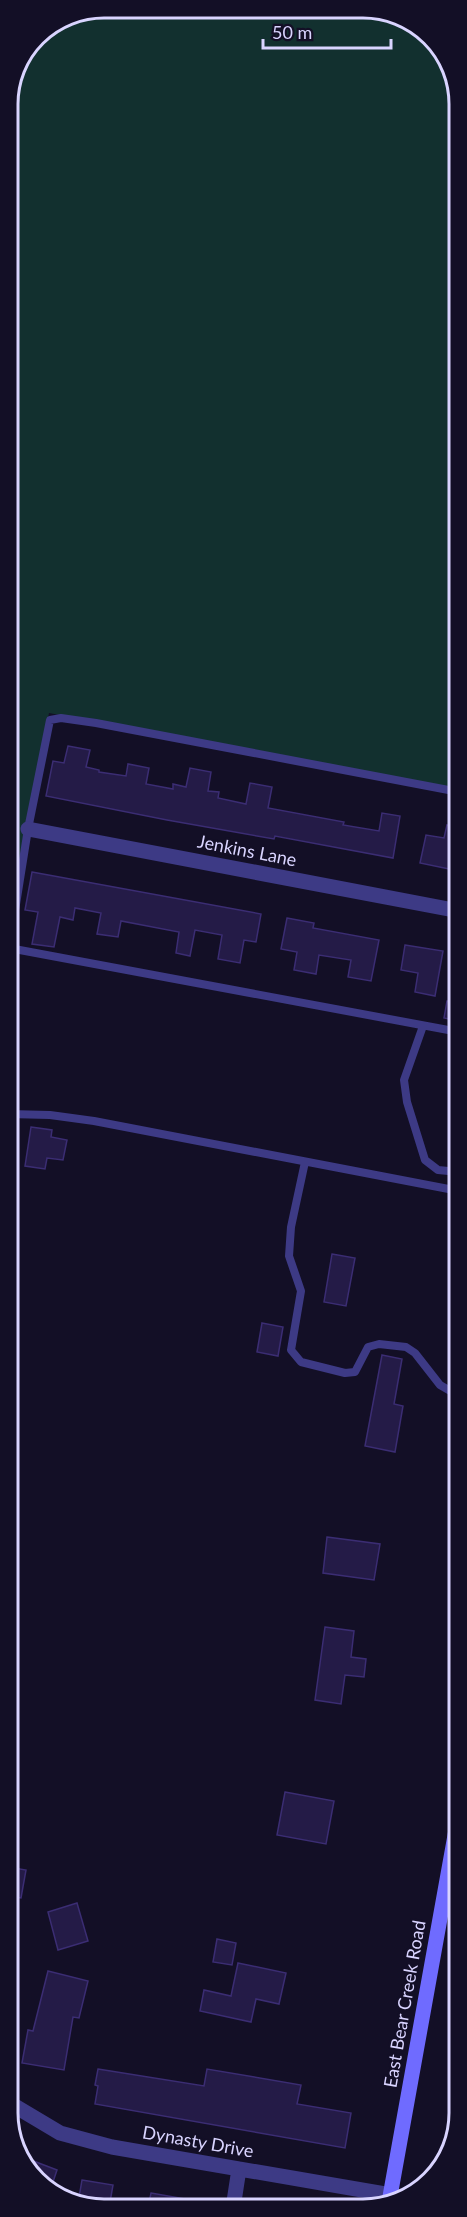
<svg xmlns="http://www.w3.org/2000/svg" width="467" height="2217" font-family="Lato,sans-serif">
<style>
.grass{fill:#12302f}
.building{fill:#241b47;stroke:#3b2d73;stroke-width:1.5}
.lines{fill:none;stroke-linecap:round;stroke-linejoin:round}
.service{stroke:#3d3a85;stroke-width:8}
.minor{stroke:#3d3a85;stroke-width:15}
.secondary{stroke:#6f6bff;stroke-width:15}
.labels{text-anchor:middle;stroke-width:4.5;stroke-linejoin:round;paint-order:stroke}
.street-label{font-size:18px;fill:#d9d4ff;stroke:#130f26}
.rim{fill:none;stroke:#d9d4ff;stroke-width:3}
</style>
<rect width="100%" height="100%" fill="#130f26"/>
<path class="grass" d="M 104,8 L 387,11 L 435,40 L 459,92 L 459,791 L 49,713 L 8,932 L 8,98 L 36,36 Z"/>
<path class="building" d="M 68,746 L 90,750 L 86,767 L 99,770 L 99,772 L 126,776 L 128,764 L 149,768 L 146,784 L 173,789 L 173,784 L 186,787 L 190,768 L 211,772 L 208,791 L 219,792 L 218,798 L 246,804 L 250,783 L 272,787 L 268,808 L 344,822 L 343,825 L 379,831 L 382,813 L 400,816 L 393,858 L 275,836 L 274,839 L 167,820 L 46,796 L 53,761 L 64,763 Z
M 447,825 L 459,828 L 459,871 L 420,863 L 426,835 L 444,838 Z
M 32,872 L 261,914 L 256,942 L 244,940 L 240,963 L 218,959 L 222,935 L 195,930 L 190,956 L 176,953 L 179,932 L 121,921 L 118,937 L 97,934 L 101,913 L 75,908 L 73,920 L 60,917 L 54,947 L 32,944 L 38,912 L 25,910 Z
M 287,918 L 314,923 L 313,928 L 379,940 L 371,981 L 348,977 L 351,960 L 319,955 L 316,974 L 294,970 L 297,952 L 281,949 Z
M 405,945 L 443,951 L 435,996 L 415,992 L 418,973 L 401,970 Z
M 447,1001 L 459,1003 L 459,1021 L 444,1018 Z
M 31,1127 L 52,1130 L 51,1137 L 67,1140 L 63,1160 L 47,1158 L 45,1169 L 25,1166 Z
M 332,1254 L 355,1258 L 346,1306 L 324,1302 Z
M 262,1323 L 283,1327 L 278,1356 L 257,1352 Z
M 382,1355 L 402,1359 L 394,1404 L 403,1406 L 395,1452 L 365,1446 Z
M 327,1537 L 380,1544 L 374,1580 L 323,1573 Z
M 325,1627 L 354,1631 L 351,1657 L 366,1659 L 364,1677 L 345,1675 L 341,1704 L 315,1700 Z
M 285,1792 L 334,1801 L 326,1844 L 277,1835 Z
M 8,1867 L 26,1870 L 21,1898 L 8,1896 Z
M 77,1903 L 88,1941 L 58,1950 L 48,1912 Z
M 217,1939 L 236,1943 L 232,1965 L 213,1962 Z
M 238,1963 L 286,1973 L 279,2004 L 256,1999 L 251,2022 L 200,2011 L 204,1990 L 231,1996 Z
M 48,1971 L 88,1981 L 79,2018 L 73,2017 L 64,2070 L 22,2063 L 28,2030 L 33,2031 Z
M 98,2069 L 204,2086 L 207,2069 L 301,2085 L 297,2104 L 351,2113 L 345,2148 L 95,2104 L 98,2086 L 95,2085 Z
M 23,2157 L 57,2170 L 51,2188 L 32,2177 Z
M 82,2180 L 113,2185 L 109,2208 L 85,2208 L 78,2203 Z
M 151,2193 L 197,2201 L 196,2208 L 148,2208 Z"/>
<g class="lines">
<path class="service" d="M 459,792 L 96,723 L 61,718 L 50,720 L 28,829 L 9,948 L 459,1032
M 423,1026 L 404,1080 L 407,1102 L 425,1160 L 438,1170 L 459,1172
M 8,1114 L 50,1115 L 94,1121 L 459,1191
M 305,1162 L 291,1227 L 289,1256 L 301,1291 L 291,1350 L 301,1362 L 345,1373 L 355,1372 L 368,1347 L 379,1344 L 406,1347 L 415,1353 L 440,1385 L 459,1396"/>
<path class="minor" d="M 28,829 L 459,911
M 8,2102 L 60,2133 L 112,2147 L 391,2195
M 233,2208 L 239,2169"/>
<path class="secondary" d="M 389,2202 L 459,1813"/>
</g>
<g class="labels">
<g class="street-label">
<text transform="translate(247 851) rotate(11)" y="6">Jenkins Lane</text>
<text transform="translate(405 2004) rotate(-80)" y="6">East Bear Creek Road</text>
<text transform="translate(198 2142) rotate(10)" y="6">Dynasty Drive</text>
</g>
</g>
<path d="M0 0H467V2217H0ZM104 18H363A86 86 0 0 1 449 104V2113A86 86 0 0 1 363 2199H104A86 86 0 0 1 18 2113V104A86 86 0 0 1 104 18Z" fill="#130f26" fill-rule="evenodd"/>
<path class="rim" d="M104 18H363A86 86 0 0 1 449 104V2113A86 86 0 0 1 363 2199H104A86 86 0 0 1 18 2113V104A86 86 0 0 1 104 18Z"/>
<path d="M263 39v9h128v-9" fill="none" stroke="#d9d4ff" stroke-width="3"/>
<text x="272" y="39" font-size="18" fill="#d9d4ff" stroke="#130f26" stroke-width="4.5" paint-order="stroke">50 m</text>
</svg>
